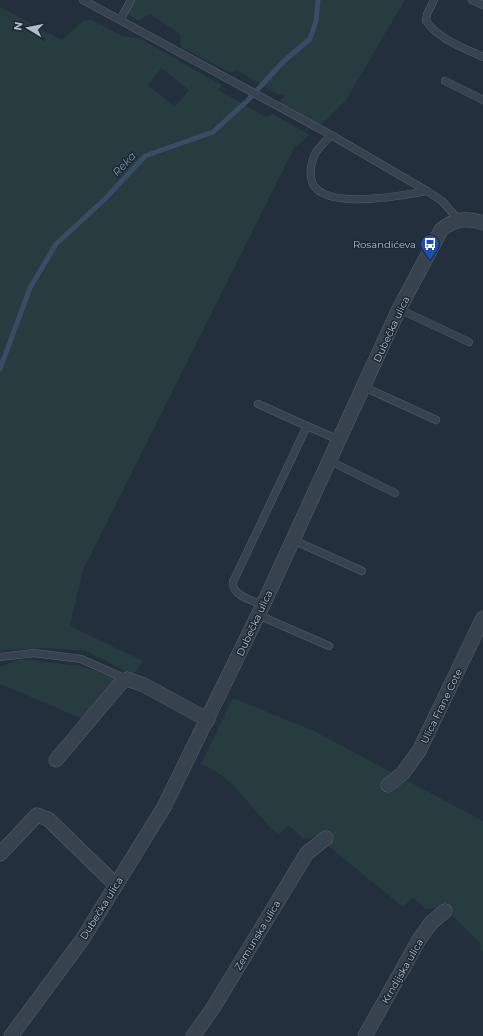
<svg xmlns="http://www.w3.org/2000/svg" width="483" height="1036" font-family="Montserrat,sans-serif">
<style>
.green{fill:#263c3f;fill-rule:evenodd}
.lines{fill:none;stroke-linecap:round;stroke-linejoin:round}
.stream{stroke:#394c67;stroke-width:5}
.lane-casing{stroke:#565f6c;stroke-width:8}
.street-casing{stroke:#565f6c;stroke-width:15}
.lane{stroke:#38414e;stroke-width:7}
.street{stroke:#38414e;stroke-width:14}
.labels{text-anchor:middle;stroke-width:3;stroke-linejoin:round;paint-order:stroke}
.poi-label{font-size:10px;fill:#b4bcc9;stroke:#1d2633;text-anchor:end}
.street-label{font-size:10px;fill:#b4bcc9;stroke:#1d2633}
.water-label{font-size:11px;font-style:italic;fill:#7c92b1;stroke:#1d2633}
</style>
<rect width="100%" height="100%" fill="#242f3e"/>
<path class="green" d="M 135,0 L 405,0 L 346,100 L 320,126 L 281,104 L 280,101 L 285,95 L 277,94 L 237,70 L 231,73 L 181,47 L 180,34 L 150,14 L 138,21 L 127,14 Z
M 0,7 L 62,40 L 83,21 L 92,20 L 122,36 L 141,39 L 221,85 L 218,90 L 266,117 L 273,114 L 310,135 L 294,148 L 83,570 L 70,626 L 143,661 L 133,675 L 86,651 L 46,648 L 5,650 L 0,653 ZM 161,68 L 189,90 L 175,107 L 148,85 Z
M 20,659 L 81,666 L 117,678 L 83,719 L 0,684 L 0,667 Z
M 233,698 L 312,730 L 483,821 L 483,952 L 479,949 L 482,945 L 441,905 L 438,908 L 426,909 L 413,897 L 403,907 L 315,835 L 311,838 L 304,839 L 288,825 L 279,835 C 250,811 238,779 201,764 Z"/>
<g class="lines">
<path class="stream" d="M 0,369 L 30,288 L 56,244 L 105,199 L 145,156 L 213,132 L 247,101 L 284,61 L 310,39 L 316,21 L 318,0"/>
<g class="lane-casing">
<path id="lane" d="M 83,0 L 331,135 L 427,191 L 442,201 L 458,219
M 434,0 L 427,14 L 426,21 C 440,40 462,47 483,57
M 472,0 L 483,5
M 120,20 L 131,0
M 445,81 L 483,100
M 331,135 C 326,141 319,147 315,154 C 312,161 310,171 311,178 C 316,213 404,195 427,191
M 399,309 L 469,342
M 364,387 L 436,420
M 258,404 L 307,426
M 330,461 L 395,493
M 293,540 L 362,571
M 263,605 C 252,600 232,596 233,582 L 307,426 L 339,440
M 258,615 L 329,646
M 0,657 L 34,653 L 81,659 L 126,679"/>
</g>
<g class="street-casing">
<path id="street" d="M 56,760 L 120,684 L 127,679 L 144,685 L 208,720
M 388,785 L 403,773 L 419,751 L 483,618
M 0,854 L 37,815 L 48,819 L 116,885
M 11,1036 L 82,940 L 164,807 L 263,605 L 399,309 L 441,230 C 454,219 466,217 483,223
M 193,1036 L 213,1008 L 307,853 L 326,838
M 365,1036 L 420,938 L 431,923 L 445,911"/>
</g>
<use href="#lane" class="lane"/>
<use href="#street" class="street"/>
</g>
<defs>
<g id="bus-pin" transform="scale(1)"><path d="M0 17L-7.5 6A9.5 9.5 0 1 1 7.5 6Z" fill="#1a4fb4" stroke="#1d2633"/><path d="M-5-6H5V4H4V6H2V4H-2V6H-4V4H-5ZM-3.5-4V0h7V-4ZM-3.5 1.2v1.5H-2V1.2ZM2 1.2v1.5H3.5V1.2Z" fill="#fff"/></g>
</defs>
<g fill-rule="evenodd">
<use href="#bus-pin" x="430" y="244"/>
</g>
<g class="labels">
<g class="poi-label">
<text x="416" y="248">Rosandićeva</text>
</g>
<g class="street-label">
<text transform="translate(391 329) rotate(-65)" y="4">Dubečka ulica</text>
<text transform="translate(254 623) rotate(-65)" y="4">Dubečka ulica</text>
<text transform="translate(441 706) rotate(-64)" y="4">Ulica Frane Cote</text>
<text transform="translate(101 908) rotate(-58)" y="4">Dubečka ulica</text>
<text transform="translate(257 935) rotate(-59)" y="4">Zemunska ulica</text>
<text transform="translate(402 971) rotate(-60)" y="4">Krndijska ulica</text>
</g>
<g class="water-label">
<text transform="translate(124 164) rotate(-47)" y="4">Reka</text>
</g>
</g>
<g transform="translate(28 28) rotate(280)" stroke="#1d2633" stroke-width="3" paint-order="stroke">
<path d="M0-3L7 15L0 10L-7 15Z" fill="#b4bcc9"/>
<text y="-6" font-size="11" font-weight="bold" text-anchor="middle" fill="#b4bcc9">N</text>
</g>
</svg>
